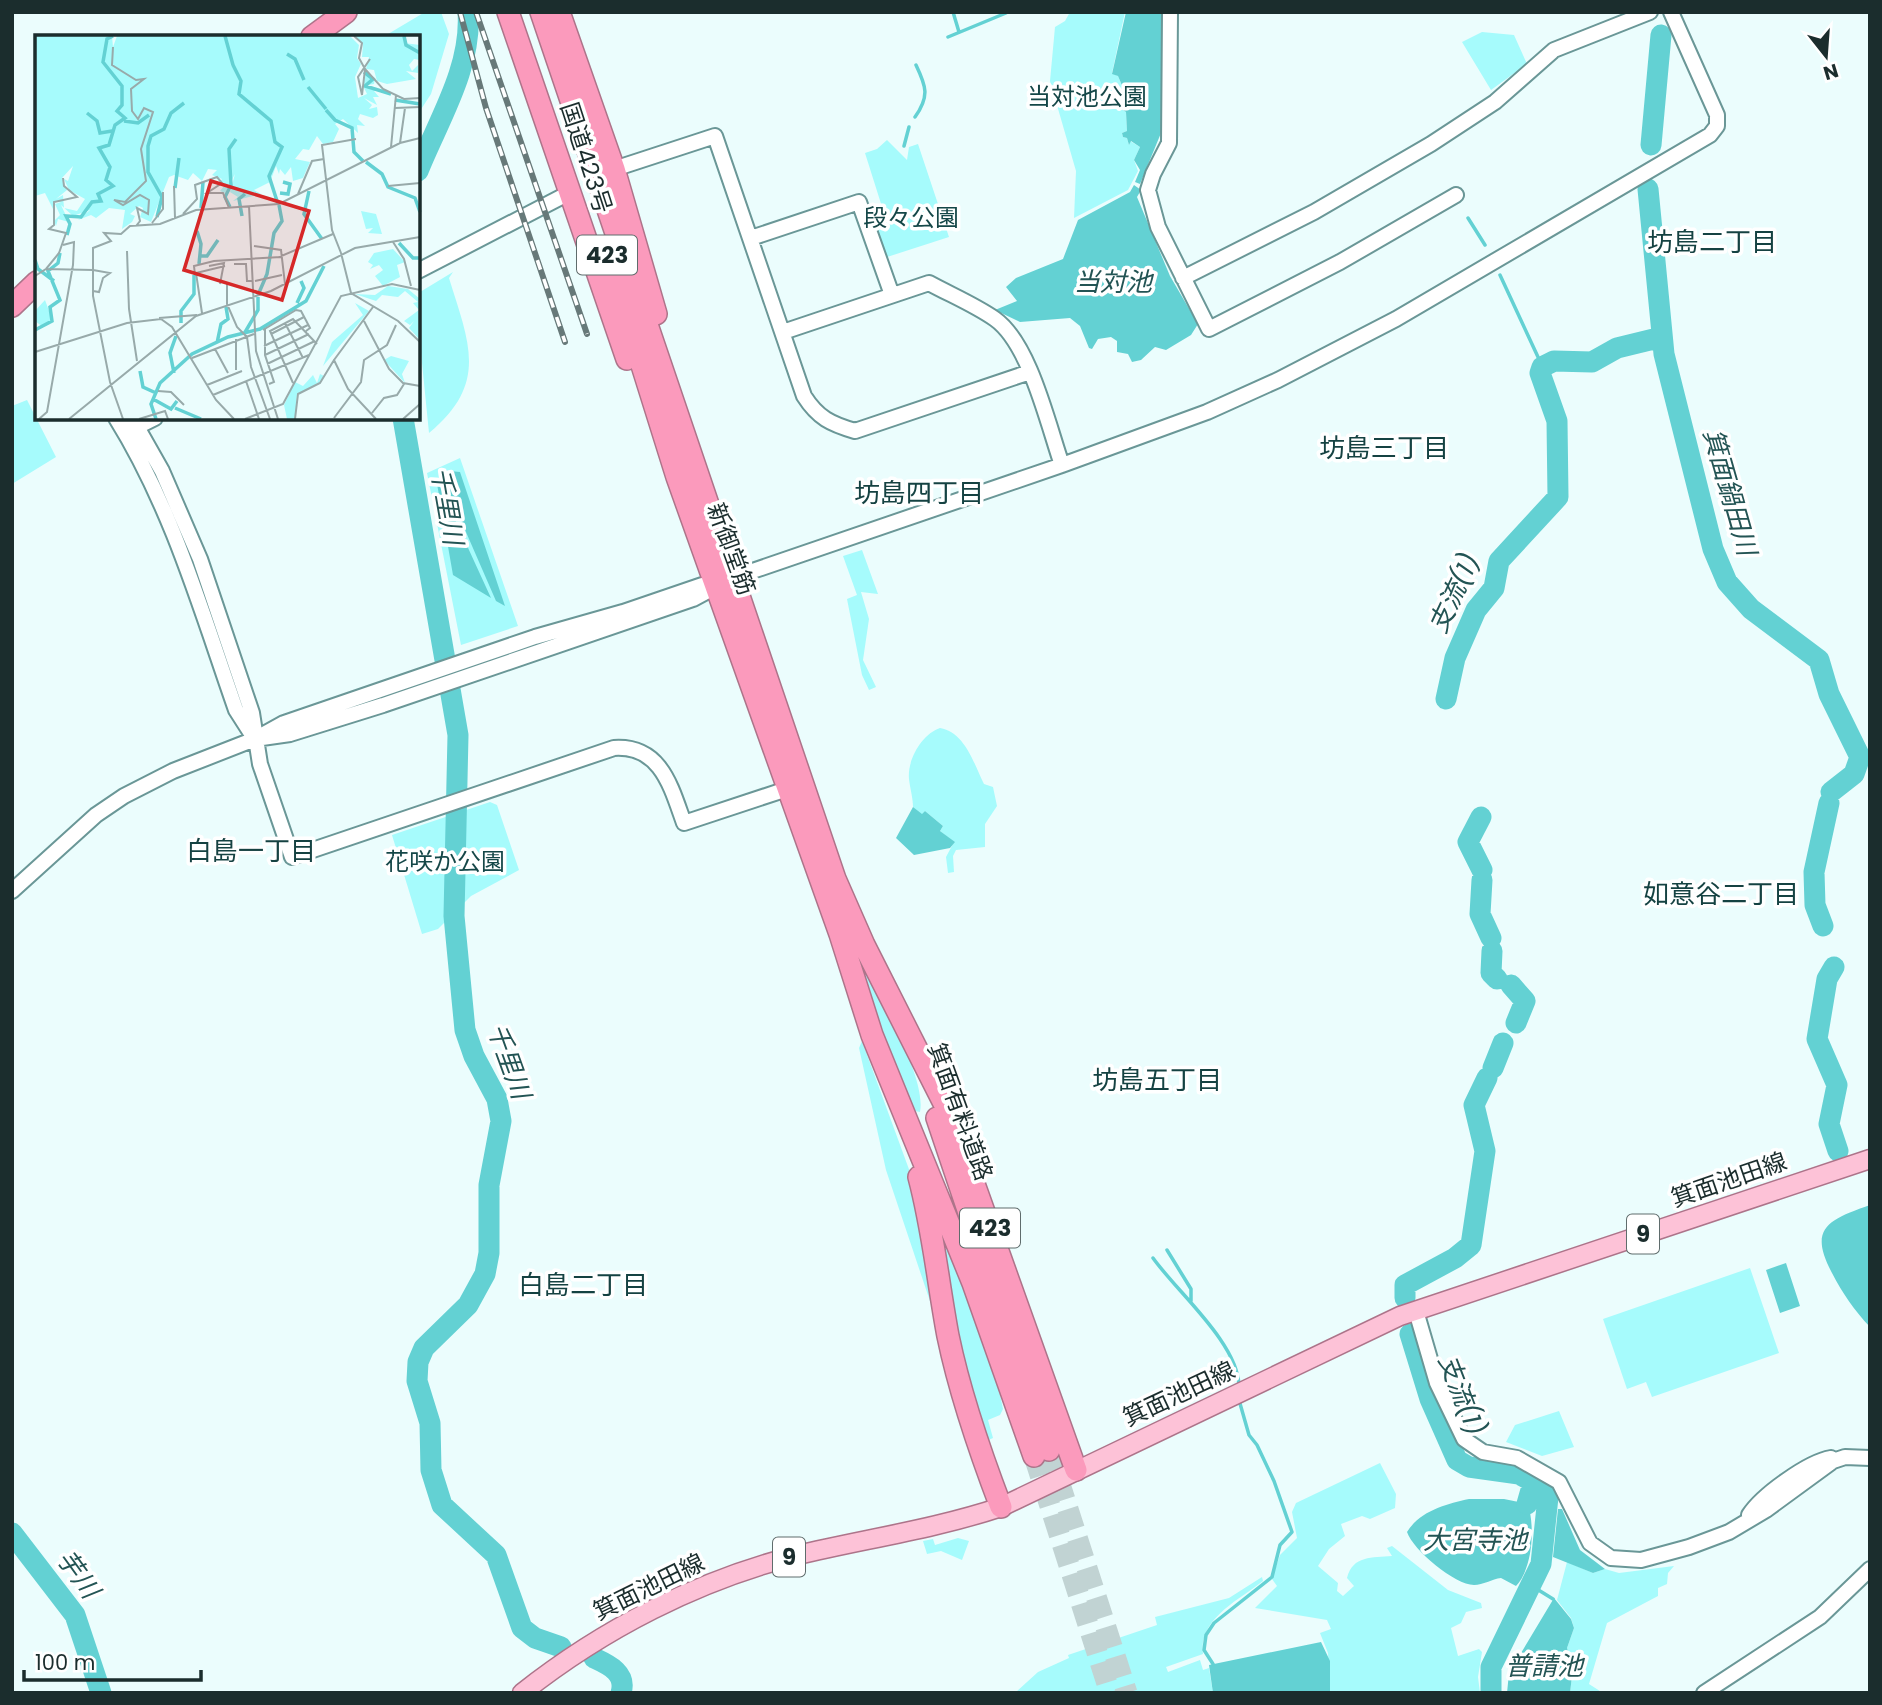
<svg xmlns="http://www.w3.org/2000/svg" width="1882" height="1705" font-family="Poppins,'Noto Sans JP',sans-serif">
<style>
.green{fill:#a6fbfc}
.water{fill:#63d1d3}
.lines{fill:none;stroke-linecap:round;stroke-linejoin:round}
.stream{stroke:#63d1d3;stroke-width:3.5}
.river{stroke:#63d1d3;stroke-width:21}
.highway-tunnel{stroke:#c1d3d3;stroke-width:21;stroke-dasharray:21 10;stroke-linecap:butt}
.minor-casing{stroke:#6a9797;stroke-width:18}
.major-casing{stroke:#ad748a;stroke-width:21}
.highway-casing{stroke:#ad748a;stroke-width:24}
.minor{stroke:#fff;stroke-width:14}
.major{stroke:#fdc2d7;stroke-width:18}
.highway{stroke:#fb9abc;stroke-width:21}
.rail-casing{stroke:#677979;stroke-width:6}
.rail{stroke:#fff;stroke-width:3.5;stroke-dasharray:10;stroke-linecap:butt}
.labels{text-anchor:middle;stroke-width:7;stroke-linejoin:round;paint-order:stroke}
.shield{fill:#fff;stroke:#5f6c6c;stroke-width:2}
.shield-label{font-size:23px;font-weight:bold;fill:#1b2d2d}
.park-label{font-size:24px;fill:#154748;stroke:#fff}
.street-label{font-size:24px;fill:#1b2d2d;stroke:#fff}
.neighbourhood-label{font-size:26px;fill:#154242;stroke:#fff}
.water-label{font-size:26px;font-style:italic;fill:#235454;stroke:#fff}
.inset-river{fill:none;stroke:#63d1d3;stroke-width:3.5}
.inset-road{fill:none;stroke:#98aaaa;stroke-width:2}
.view{fill:#d62828;fill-opacity:0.15;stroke:#d62828;stroke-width:3.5}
.inset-edge{fill:none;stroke:#1b2d2d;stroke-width:3.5}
</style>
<rect width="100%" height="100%" fill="#ebfdfd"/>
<path class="green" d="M 425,12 L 441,12 L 449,34 L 431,94 L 418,114 L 418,37 L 383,37 Z
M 1070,12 L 1125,12 L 1112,73 L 1118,76 L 1126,95 L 1122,97 L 1120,108 L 1126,112 L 1127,131 L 1122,133 L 1123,137 L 1127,138 L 1129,145 L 1130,141 L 1140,147 L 1134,160 L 1138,171 L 1128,190 L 1074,218 L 1076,171 L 1050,81 L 1055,27 L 1065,21 Z
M 1482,32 L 1514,35 L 1527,64 L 1491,90 L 1462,42 Z
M 887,140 L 907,160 L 909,147 L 918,144 L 949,237 L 884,258 L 870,214 L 883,210 L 865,153 L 877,149 Z
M 453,272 L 449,278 C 469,343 489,383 429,433 L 421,353 L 420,292 Z
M 27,400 L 56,457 L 12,484 L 12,406 Z
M 460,458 L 518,626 L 461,645 L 427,473 Z
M 862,550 L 878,594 L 861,592 L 869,619 L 863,660 L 876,687 L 869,690 L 862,675 L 847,599 L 857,595 L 843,556 Z
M 940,728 C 965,732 974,764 984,784 L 993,787 L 997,806 L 985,824 L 985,847 L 956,850 L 953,856 L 954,872 L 948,873 L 946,857 L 954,842 L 940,831 L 943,826 L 925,811 L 922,815 L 913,807 C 913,798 910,788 909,779 C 907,760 922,734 940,728 Z
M 490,802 L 497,805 L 519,870 L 471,896 L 438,929 L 422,934 L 392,835 Z
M 859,957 C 876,990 927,1077 920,1112 L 915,1111 L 882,1031 Z
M 862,1041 L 914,1183 L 940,1331 L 886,1170 L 859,1048 Z
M 934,1213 L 996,1375 L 1003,1409 L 1000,1415 L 988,1420 L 993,1438 L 986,1441 L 964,1381 Z
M 1750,1268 L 1779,1353 L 1652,1397 L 1646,1382 L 1627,1389 L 1603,1319 Z
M 1559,1411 L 1574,1447 L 1542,1456 L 1506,1442 L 1515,1425 Z
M 1380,1463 L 1396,1494 L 1395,1508 L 1370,1519 L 1362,1516 L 1341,1524 L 1345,1536 L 1329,1549 L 1318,1566 L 1338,1583 L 1337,1591 L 1343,1596 L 1354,1586 L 1347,1578 C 1353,1555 1372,1558 1392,1556 L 1387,1548 L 1392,1546 L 1448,1590 L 1481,1603 L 1482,1608 L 1466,1612 L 1461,1623 L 1451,1628 L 1458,1656 L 1479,1649 L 1482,1652 L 1478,1677 L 1480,1693 L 1330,1693 L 1328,1653 L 1320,1633 L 1331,1629 L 1327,1620 L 1255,1608 L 1277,1586 L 1272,1579 L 1280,1555 L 1297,1538 L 1292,1512 L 1296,1503 Z
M 958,1538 L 969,1541 L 962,1560 L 941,1551 L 927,1554 L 923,1541 L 933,1539 L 935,1545 Z
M 1567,1562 L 1593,1573 L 1605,1569 L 1619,1573 L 1674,1566 L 1668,1573 L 1667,1584 L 1658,1588 L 1658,1596 L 1607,1623 L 1589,1684 L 1603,1693 L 1570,1693 L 1573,1667 L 1567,1648 L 1574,1628 L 1571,1618 L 1557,1600 Z
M 1262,1577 L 1263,1581 C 1239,1600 1198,1619 1203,1654 L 1166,1667 L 1168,1672 L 1200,1660 L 1203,1670 L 1209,1668 L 1213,1693 L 1015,1693 L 1038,1672 L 1069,1658 L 1068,1655 L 1157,1625 L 1155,1617 L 1229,1598 Z"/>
<path class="water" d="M 1126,12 L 1162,12 L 1161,133 L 1140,184 L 1135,182 L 1140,170 L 1134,160 L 1140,147 L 1131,141 L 1129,145 L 1127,138 L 1123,137 L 1122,133 L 1127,131 L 1126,112 L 1120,108 L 1123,105 L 1122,97 L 1126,95 L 1118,76 L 1112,74 Z
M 1134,185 L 1141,190 L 1137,197 L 1170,276 L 1198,324 L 1191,335 L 1166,350 L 1155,347 L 1141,360 L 1132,362 L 1128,354 L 1117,352 L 1117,341 L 1111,337 L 1098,339 L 1092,349 L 1089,348 L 1080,326 L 1070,318 L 1020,322 L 995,310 L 1017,301 L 1006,287 L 1016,278 L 1063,259 L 1078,220 L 1130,192 Z
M 439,470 L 460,472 L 505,606 L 496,601 Z
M 436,478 L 491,598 L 453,575 Z
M 913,807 L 922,814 L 925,811 L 943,826 L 940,831 L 955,842 L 950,848 L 914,855 L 896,838 Z
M 1870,1205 L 1870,1327 C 1854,1310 1843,1294 1832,1273 C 1808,1228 1828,1220 1870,1205 Z
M 1786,1263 L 1800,1306 L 1780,1313 L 1766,1270 Z
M 1469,1499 L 1504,1499 L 1528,1504 C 1535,1527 1533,1568 1516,1586 L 1501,1578 C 1492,1579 1483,1585 1474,1585 C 1455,1585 1413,1550 1407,1532 C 1420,1511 1446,1504 1469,1499 Z
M 1558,1509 L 1562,1509 L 1580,1550 L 1605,1569 L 1593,1573 L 1553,1557 Z
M 1554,1598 L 1571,1619 L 1574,1628 L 1567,1648 L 1573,1667 L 1570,1693 L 1507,1693 L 1509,1673 Z
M 1321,1642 L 1330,1661 L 1330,1693 L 1213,1693 L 1209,1665 Z"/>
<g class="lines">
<path class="stream" d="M 953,12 L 959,32
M 948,37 L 1006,13
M 915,117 C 930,96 926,86 916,65
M 904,146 L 909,127
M 1468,218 L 1485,245
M 1500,275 L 1538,357
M 1167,1250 L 1191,1289 L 1191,1301
M 1153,1258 C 1177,1292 1238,1343 1239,1386
M 1532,1586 L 1553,1599
M 1213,1664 L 1204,1650 L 1206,1635 L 1214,1623 L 1272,1577 L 1280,1545 L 1292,1532 L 1274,1481 L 1257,1445 L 1249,1435 L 1239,1400"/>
<path class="river" d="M 1651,145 L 1661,35
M 418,171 C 438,121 472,68 468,12
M 1648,189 L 1664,354 L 1713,549 L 1727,582 L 1751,609 L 1819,660 L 1829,694 L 1860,757 L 1854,774 L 1831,792
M 403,418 L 458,735 L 454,916 L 465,1030 L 474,1056 L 497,1099 L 501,1121 L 489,1185 L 489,1253 L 485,1274 L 468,1305 L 424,1348 L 418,1362 L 417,1381 L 430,1423 L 431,1470 L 442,1505 L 496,1555 L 522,1628 L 535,1638 L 561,1647
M 1446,699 L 1455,658 L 1476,610 L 1494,588 L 1499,561 L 1558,497 L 1557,421 L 1540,373 L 1542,367 L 1554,361 L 1592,362 L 1617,348 L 1662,337
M 1481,817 L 1468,842 L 1482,870
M 1482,880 L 1480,914 L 1491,938
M 1823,926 L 1815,905 L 1814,872 L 1829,803
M 1492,951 L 1491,973 L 1497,979
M 1834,967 L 1827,979 L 1817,1039 L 1837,1085 L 1829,1124 L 1838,1151
M 1511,985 L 1525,1001 L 1516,1023
M 1493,1068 L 1503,1043
M 1405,1298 L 1405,1285 L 1455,1258 L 1471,1245 L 1485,1151 L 1474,1105 L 1487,1078
M 1410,1334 L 1430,1399 L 1457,1460 L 1469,1467 L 1519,1474 L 1542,1487 L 1548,1497 L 1541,1564 L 1491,1667 L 1491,1693
M 1527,1504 L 1533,1483
M 12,1533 L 75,1615 L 101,1693
M 594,1658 C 609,1665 627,1673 621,1693"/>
<path class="highway-tunnel" d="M 1049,1450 L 1127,1693
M 1034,1456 L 1110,1693"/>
<g class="minor-casing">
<path id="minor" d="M 1170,12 L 1169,143 L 1153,174 L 1148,190 L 1158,227 L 1209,329 L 1340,262 L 1456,195
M 614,169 L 715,136 L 804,396 C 818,418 831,424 855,431 L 1030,372
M 751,238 L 859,202 L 892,295
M 418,271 L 569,193
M 1183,278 L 1314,212 L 1431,144 L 1495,102 L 1554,50 L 1650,12
M 783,332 L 929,283 C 951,295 975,305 995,319 C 1030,344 1048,425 1062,465
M 116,418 C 172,508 201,610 236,710 L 252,735
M 132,418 L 162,471 L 200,559 L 252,713 L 260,764 L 292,857 L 614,748 C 661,745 671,787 684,823 L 787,789
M 131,430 L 155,418
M 255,739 L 290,734 L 383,705 L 693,599 L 732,578 L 1062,465 L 1207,412 L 1278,380 L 1396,319 L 1710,135 L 1717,126 L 1717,115 L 1671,12
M 12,891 L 96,815 L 124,796 L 173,771 L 255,739 L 284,723 L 535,637 L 623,612 L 702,585 L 711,585
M 1416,1311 L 1437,1383 L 1464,1439 L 1483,1452 L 1517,1458 L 1559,1482 L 1590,1543 L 1611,1558 L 1641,1560 L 1689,1547 L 1729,1532 L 1766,1510 L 1833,1461 L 1845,1457 L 1870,1458
M 1749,1515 C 1762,1495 1808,1462 1831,1458
M 1704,1693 L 1820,1617 L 1870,1569"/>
</g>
<g class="major-casing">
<path id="major" d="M 522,1693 C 603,1629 698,1580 798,1555 C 865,1539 935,1529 1001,1507 L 1400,1316 L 1870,1159"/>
</g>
<g class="highway-casing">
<path id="highway" d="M 508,12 L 627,359
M 541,12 L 835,879 L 864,945 L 948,1111 L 1076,1470
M 559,12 L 614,169 L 656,314
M 312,37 L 346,12
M 610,263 L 677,477 L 840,934 L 872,1035 L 973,1283 L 1034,1456
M 12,306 L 37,282
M 937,1118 L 1049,1450
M 919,1177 C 933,1229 938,1283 948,1336 C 960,1394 980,1452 1001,1507"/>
</g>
<use href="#minor" class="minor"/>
<use href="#major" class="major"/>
<use href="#highway" class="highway"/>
<g class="rail-casing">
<path id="rail" d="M 460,12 L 486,108 L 565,342
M 476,12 L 587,334"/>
</g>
<use href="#rail" class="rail"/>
</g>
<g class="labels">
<g class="shield">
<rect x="577" y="235.5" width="60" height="39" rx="5"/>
<rect x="960" y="1208.5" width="60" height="39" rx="5"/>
<rect x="1627" y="1214.5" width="32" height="39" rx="5"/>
<rect x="773" y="1537.5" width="32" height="39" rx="5"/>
</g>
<g class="shield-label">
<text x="607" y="263">423</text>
<text x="990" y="1236">423</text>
<text x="1643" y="1242">9</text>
<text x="789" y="1565">9</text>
</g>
<g class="park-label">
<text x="1087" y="105">当対池公園</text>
<text x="911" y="226">段々公園</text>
<text x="445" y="870">花咲か公園</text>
</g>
<g class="street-label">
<text transform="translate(586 158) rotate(72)" y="8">国道423号</text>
<text transform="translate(731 549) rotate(70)" y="8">新御堂筋</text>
<text transform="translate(960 1112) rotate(70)" y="8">箕面有料道路</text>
<text transform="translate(1729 1180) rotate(-19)" y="8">箕面池田線</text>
<text transform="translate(1179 1394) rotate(-25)" y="8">箕面池田線</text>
<text transform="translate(649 1587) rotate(-26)" y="8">箕面池田線</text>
</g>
<g class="neighbourhood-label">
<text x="1712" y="251">坊島二丁目</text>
<text x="1384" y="457">坊島三丁目</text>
<text x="919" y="502">坊島四丁目</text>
<text x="251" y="860">白島一丁目</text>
<text x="1721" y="903">如意谷二丁目</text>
<text x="1157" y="1089">坊島五丁目</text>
<text x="583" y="1294">白島二丁目</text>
</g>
<g class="water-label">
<text x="1113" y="291">当対池</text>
<text transform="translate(1730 492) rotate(74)" y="9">箕面鍋田川</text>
<text transform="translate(447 506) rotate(80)" y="9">千里川</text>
<text transform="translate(1454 593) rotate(-65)" y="9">支流(1)</text>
<text transform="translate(509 1061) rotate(70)" y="9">千里川</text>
<text transform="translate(1462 1395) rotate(69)" y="9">支流(1)</text>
<text x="1475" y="1549">大宮寺池</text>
<text transform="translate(78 1574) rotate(54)" y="9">芋川</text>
<text x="1544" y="1675">普請池</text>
</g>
</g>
<g transform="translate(35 35)">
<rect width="385" height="385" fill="#ebfdfd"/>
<path d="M 0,1 L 77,1 L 78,12 L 82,1 L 315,1 L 324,10 L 322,23 L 326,29 L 320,42 L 323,63 L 332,59 L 328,51 L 331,36 L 340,43 L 339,49 L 333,50 L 336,54 L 351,56 L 339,56 L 344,62 L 338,62 L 342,70 L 329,63 L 337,70 L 334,74 L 342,72 L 343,80 L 338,83 L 325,79 L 323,84 L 330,91 L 322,90 L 323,98 L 308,84 L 300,89 L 304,94 L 298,107 L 288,109 L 282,101 L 274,115 L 268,114 L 260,124 L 275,127 L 268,143 L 258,146 L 256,132 L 250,140 L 245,134 L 244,139 L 241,131 L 235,147 L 219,155 L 226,159 L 198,166 L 203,162 L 195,157 L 200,139 L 190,158 L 185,156 L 190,150 L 182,151 L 187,144 L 177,140 L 182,135 L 173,134 L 167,146 L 158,138 L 153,145 L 139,140 L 134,142 L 116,187 L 105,182 L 108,173 L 104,171 L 95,179 L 100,181 L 97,187 L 87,194 L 90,175 L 74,173 L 61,183 L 56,180 L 43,185 L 55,175 L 38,181 L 26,170 L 34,187 L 23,184 L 21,191 L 19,186 L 25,180 L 20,169 L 26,167 L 19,166 L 18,174 L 10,158 L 0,161 ZM 38,131 L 33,146 L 29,144 L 34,155 L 50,164 L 42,176 L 29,173 L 28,160 L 21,164 L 32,155 L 27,143 ZM 320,1 L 369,1 L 369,8 L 385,10 L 385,25 L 379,24 L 374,30 L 377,36 L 383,30 L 383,38 L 371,36 L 381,44 L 352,49 L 342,46 L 339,35 L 331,34 L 334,22 L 327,22 L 328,9 ZM 326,176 L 341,179 L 347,199 L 333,198 L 338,193 L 331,194 ZM 358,214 L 370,227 L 362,230 L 365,242 L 348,251 L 340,241 L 348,235 L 344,230 L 335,234 L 338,230 L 333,227 L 339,218 ZM 353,251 L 373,254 L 385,264 L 385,305 L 374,293 L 379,286 L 375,290 L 369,286 L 384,275 L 378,268 L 383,267 L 370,256 L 363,262 L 347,260 L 341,266 L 320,259 L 340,260 ZM 10,265 L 17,284 L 8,292 L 0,286 L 0,276 ZM 320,268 L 334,276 L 288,331 L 297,307 L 328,280 ZM 356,321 L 374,326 L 367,339 L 370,348 L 349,325 ZM 285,339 L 289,341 L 284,348 L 262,359 L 260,384 L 252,384 L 249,370 L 260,347 L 268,351 L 278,340 L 282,348 Z" fill="#a6fbfc" fill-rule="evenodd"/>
<path class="inset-river" d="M 190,1 L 198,30M 369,1 L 371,10 L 385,18M 252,19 L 260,24 L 269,45M 198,30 L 206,46 L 204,59 L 236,86 L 240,107 L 247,112 L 234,141 L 243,169M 329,37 L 338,44 L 330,51 L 356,59M 273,52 L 291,74M 360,65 L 385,69M 291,75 L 300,85 L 317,93 L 319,117 L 328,126M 52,78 L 62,86 L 65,98 L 77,96M 89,86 L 103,88 L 114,80M 331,127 L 347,139 L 353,152 L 380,163 L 385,177M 140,153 L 144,123M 274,156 L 269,179 L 287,204M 245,158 L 253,159 L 255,149 L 248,147M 195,172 L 190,162 L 196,150 L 194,114 L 201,104M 166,173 L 168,147M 207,181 L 204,164 L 210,159M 122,182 L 127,162 L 113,137 L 113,111 L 116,101 L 129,94 L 136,78 L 149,68M 162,196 L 166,209 L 164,229M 32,200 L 35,189 L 31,181 L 46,182 L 57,167 L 66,166 L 63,159 L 78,151 L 71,145 L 75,132 L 64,113 L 74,110 L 80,90 L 90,83 L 82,76 L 87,70 L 87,51 L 68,27 L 72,4 L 78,1M 364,208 L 378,223 L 385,223M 166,221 L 172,221 L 183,205M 0,225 L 3,234 L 19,246M 223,260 L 232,239 L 239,198 L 247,186 L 244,170M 262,268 L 269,253 L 266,246M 146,288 L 146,276 L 159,259 L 159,240M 0,295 L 17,286 L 15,272 L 25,265 L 13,236 L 23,228 L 25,218M 209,299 L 223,275 L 223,262M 182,308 L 186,289 L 193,284 L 191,272M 105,336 L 108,352 L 121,358M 139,338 L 135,318 L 141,301M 118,364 L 136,374 L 142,366M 140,373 L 166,384M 121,384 L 116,369 L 125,348 L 157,319 L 193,302 L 225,294 L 271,266 L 289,231"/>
<path class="inset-road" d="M 319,1 L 327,8 L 324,23 L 330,34 L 348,54 L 369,64 L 385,63M 78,12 L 77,30 L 101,45 L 109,44 L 96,54 L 97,76 L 103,84 L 109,73 L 118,77 L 106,114 L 111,146 L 90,167 L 79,165 L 88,170 L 105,160 L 114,165 L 113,179 L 102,173 L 105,186 L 101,191M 330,34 L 327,60 L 323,42 L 335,24M 360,73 L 385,72M 365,108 L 370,73M 356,112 L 361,60M 139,151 L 140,183M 353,151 L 385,148M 263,159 L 277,126 L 289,124M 214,171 L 221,316 L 243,384M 148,179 L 162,164 L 160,150 L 182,142 L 187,148 L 172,158 L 188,158 L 194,173M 117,188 L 128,174 L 128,157M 358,207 L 369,224 L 376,251M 219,211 L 246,215 L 250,249M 92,216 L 94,274 L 102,326M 306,218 L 297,195 L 287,110 L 321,104M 306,218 L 316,258 L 363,286 L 385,307M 244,222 L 298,199M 199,229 L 211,229 L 212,246 L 217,246M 174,231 L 189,228 L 185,249M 11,234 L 24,218 L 31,198 L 14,194 L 19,190 L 19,167 L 42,162 L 29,151 L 28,143M 58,235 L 75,238 L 68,243 L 64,257 L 58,256M 160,240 L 159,231 L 179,226 L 246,222M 0,241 L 11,234 L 58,235M 220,246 L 247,240M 192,248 L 192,269 L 202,292 L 212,302 L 216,332 L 235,384M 338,272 L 299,325 L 313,354 L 341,384M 167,278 L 161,238 L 190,231M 124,283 L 162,280M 329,286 L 354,334 L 368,348 L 385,351M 250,288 L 268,323M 230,293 L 230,320 L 239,347 L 234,349M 228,295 L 261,275 L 266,276 L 275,293 L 271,296M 236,299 L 269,282M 229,311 L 273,290M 180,314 L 193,338M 0,317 L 92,288 L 126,284 L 137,292 L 181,365 L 199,384M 230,320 L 274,299M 157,323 L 219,299M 232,329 L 280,306M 201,335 L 201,304M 211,346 L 224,384M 258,348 L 235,296 L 258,284 L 282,309M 172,350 L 207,336M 123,356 L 136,357 L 149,370M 178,360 L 274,320M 337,378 L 349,363 L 362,360 L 369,349M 299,383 L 326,347 L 329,325 L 352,310 L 361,290M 4,384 L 12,377 L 38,230 L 39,207 L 28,210M 34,384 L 161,281 L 236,256 L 320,213 L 385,202M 88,384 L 75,347 L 58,261 L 58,213 L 76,206 L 69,198 L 86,199 L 95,191 L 125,189 L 161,175 L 244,169 L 365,108 L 385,103M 104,384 L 130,376 L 133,384M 210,384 L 248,369 L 306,261 L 357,249 L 385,255M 260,384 L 263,359 L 285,348 L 299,325M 368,384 L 385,369"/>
<path class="view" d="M 176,146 L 274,176 L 247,265 L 149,235 Z"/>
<rect width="385" height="385" class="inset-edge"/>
</g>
<rect width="1882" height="1705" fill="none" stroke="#1b2d2d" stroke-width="28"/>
<g transform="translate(1826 56) rotate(163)" stroke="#ffffff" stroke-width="5" paint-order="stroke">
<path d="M0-5L12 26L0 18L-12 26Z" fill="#1b2d2d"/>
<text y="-10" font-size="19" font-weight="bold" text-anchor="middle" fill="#1b2d2d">N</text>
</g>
<path d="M24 1670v10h177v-10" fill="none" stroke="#1b2d2d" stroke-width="3.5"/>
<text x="35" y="1670" font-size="21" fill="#1b2d2d" stroke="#ffffff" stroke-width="5" paint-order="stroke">100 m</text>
</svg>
